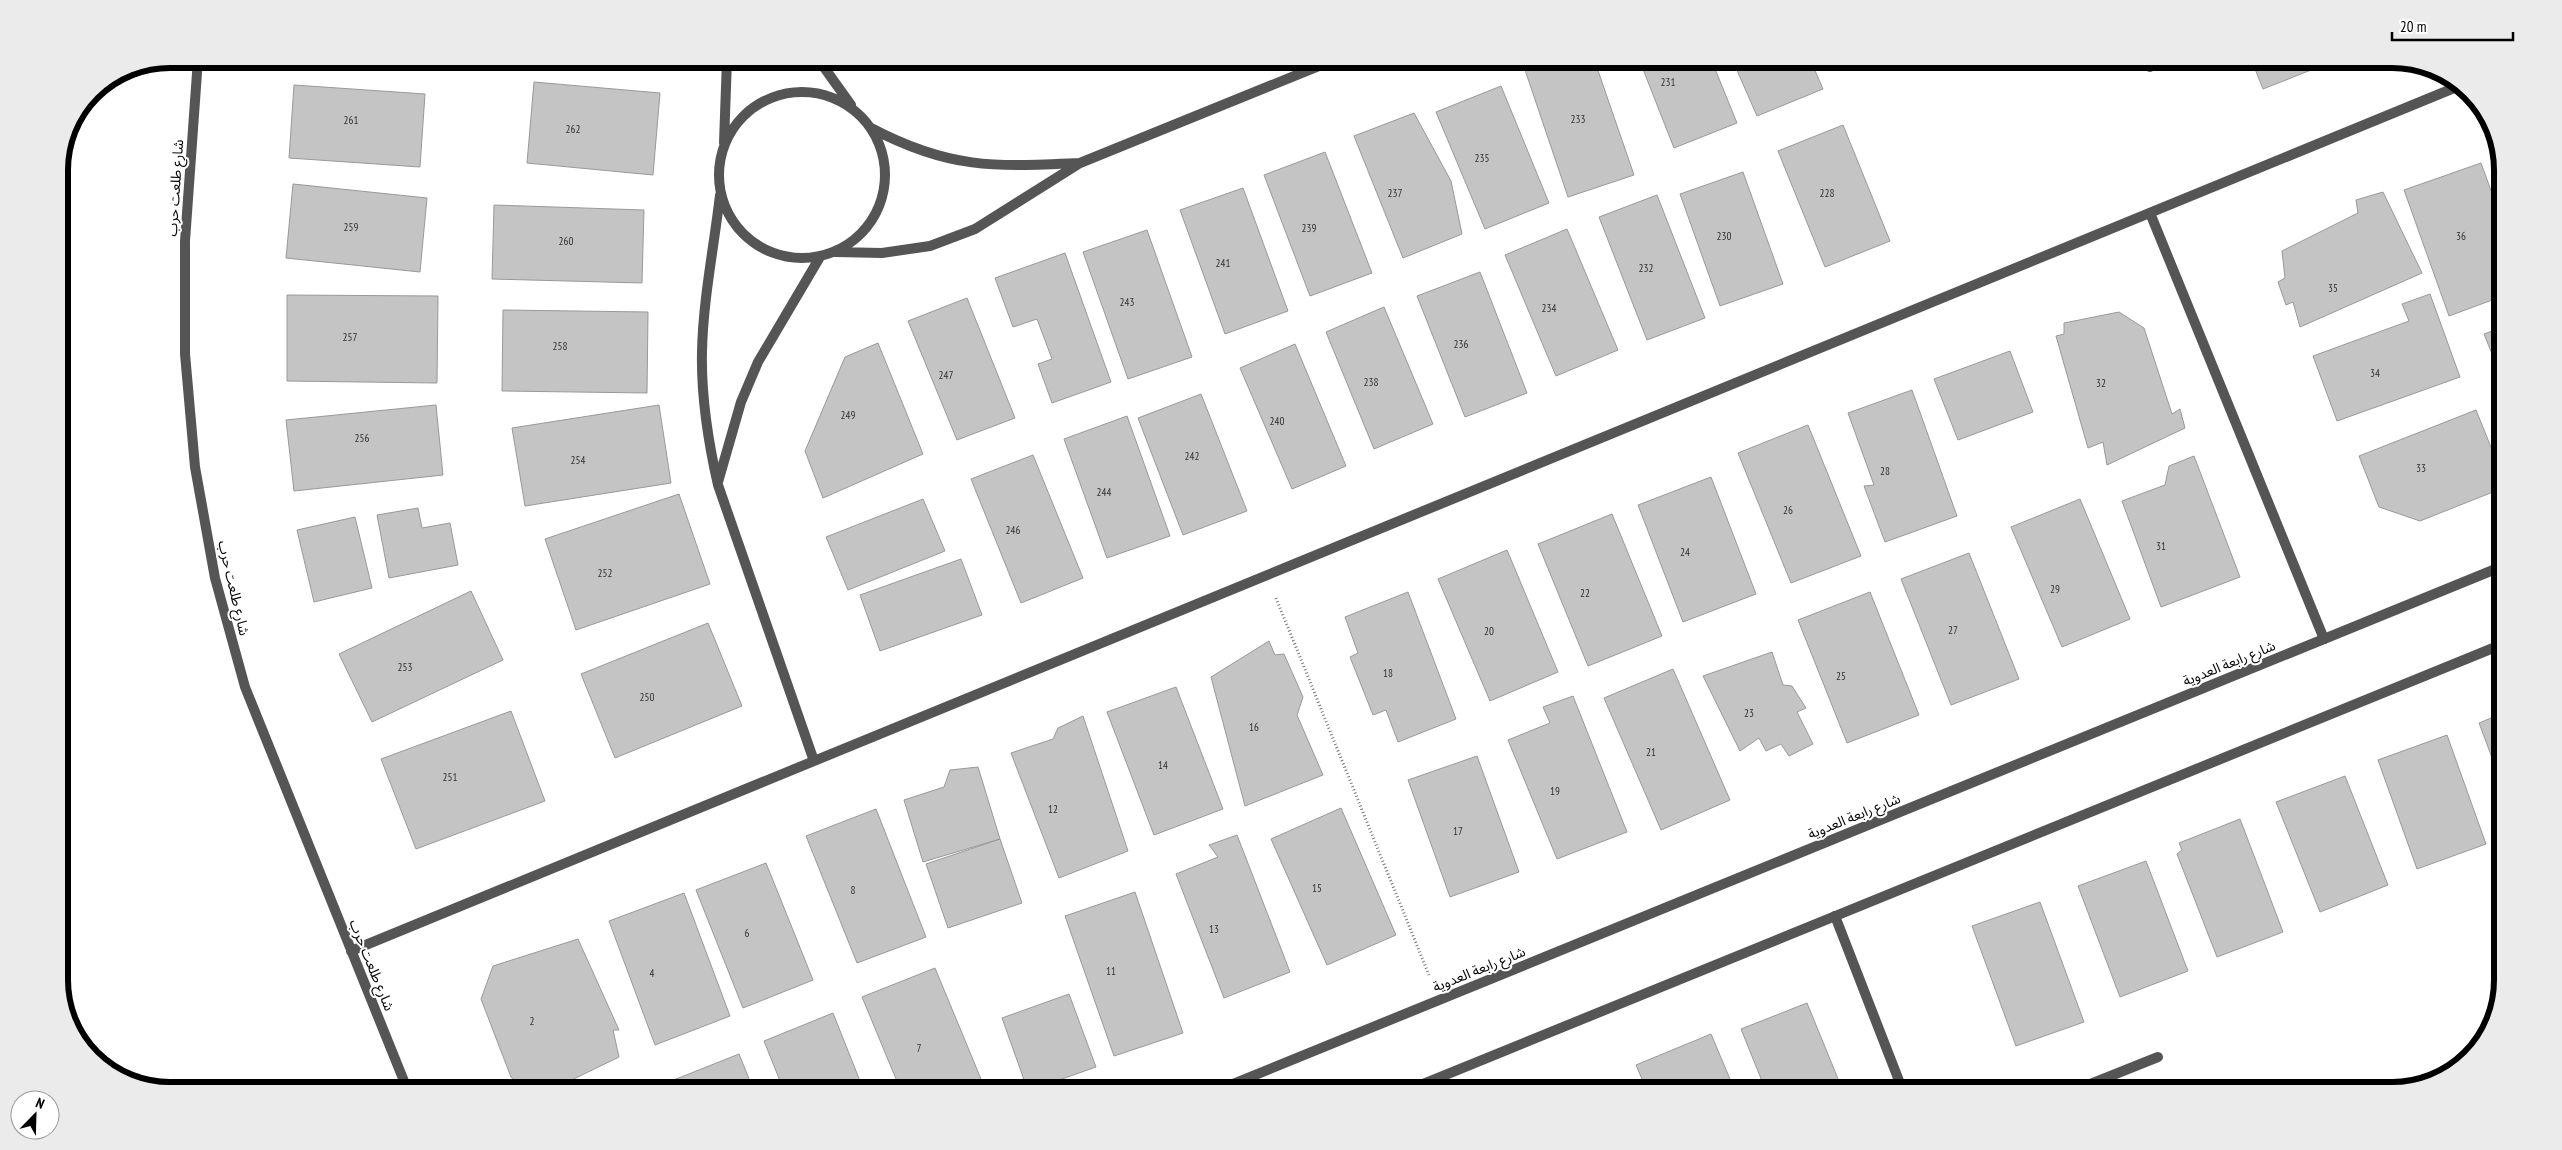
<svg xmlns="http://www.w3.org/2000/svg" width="2562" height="1150" font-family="'PT Sans Narrow','Noto Sans Arabic',sans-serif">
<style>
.building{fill:#c4c4c4;stroke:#999}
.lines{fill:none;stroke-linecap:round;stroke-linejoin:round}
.path{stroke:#777;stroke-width:3;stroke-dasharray:1 2.5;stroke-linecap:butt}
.service{stroke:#555;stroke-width:10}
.minor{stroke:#555;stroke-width:10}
.tertiary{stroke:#555;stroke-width:10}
.labels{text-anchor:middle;stroke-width:4;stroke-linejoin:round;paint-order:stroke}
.number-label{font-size:11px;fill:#313131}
.street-label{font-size:14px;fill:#000;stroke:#fff}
.rim{fill:none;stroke:#000;stroke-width:6}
</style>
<rect width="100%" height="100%" fill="#fff"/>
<path class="building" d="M 610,59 L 671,59 L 671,62 Z
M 1549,59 L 1594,59 L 1634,175 L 1568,197 L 1524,67 Z
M 1639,59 L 1711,59 L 1737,123 L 1674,148 Z
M 1732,59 L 1810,59 L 1823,89 L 1757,116 Z
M 2251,59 L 2339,59 L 2263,89 Z
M 534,82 L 660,93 L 653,175 L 527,163 Z
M 294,85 L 425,94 L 420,167 L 289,158 Z
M 1501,86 L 1549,203 L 1485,229 L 1436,112 Z
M 1414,113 L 1451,181 L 1462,234 L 1403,258 L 1354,136 Z
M 1843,125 L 1890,241 L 1825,267 L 1778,151 Z
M 1325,152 L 1372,273 L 1310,296 L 1264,175 Z
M 2481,163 L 2503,224 L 2503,296 L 2449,316 L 2404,190 Z
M 1743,172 L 1783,284 L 1720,306 L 1680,194 Z
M 293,184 L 427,198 L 420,272 L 286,258 Z
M 1243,188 L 1288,311 L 1225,334 L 1180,210 Z
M 2383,192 L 2422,273 L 2300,327 L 2293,302 L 2286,305 L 2278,282 L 2285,278 L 2282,251 L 2358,213 L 2356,200 Z
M 1657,195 L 1705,318 L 1647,340 L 1599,217 Z
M 494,205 L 644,210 L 642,283 L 492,279 Z
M 1567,229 L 1618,350 L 1556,376 L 1505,255 Z
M 1147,230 L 1192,357 L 1128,379 L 1083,252 Z
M 1065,253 L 1111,382 L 1052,403 L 1038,364 L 1052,359 L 1037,319 L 1013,327 L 995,278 Z
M 1480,272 L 1527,393 L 1465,417 L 1417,296 Z
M 2430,294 L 2460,377 L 2337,421 L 2313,356 L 2409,321 L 2402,304 Z
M 287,295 L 438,296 L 437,383 L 287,381 Z
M 967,298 L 1015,418 L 957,440 L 908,321 Z
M 1384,307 L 1433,424 L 1374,449 L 1326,332 Z
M 503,310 L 648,312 L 647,393 L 502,391 Z
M 2119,312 L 2144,328 L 2172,414 L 2180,409 L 2185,428 L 2107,465 L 2103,442 L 2088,448 L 2056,336 L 2064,334 L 2064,323 Z
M 2503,327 L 2503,381 L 2484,334 Z
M 878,343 L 923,454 L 823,498 L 805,451 L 845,357 Z
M 1295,344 L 1346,466 L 1292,489 L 1240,368 Z
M 2010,351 L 2033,412 L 1958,440 L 1934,379 Z
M 1912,390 L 1957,516 L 1885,542 L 1864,486 L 1874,485 L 1848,413 Z
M 1201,394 L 1247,511 L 1183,535 L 1138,418 Z
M 436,405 L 443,475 L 294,491 L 286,420 Z
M 659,405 L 671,483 L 525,506 L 512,428 Z
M 2476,410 L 2503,477 L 2503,488 L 2420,521 L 2379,507 L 2359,456 Z
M 1127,416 L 1170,536 L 1107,558 L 1064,439 Z
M 1808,425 L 1861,556 L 1791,583 L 1738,453 Z
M 1033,455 L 1083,578 L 1021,603 L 971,479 Z
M 2194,456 L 2240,577 L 2161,607 L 2122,501 L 2165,485 L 2169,466 Z
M 1711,477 L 1756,594 L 1683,622 L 1638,505 Z
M 679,494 L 710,584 L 576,630 L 545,539 Z
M 923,499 L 945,551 L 848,590 L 826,537 Z
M 2080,499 L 2130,619 L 2062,647 L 2011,527 Z
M 418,508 L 422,528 L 450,523 L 458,565 L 389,578 L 377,515 Z
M 1612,514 L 1662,636 L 1588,666 L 1538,544 Z
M 355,517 L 372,588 L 314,602 L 297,530 Z
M 1507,550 L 1558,672 L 1490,701 L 1438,579 Z
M 1969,553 L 2019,679 L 1951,705 L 1901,579 Z
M 961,559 L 982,615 L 880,651 L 860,595 Z
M 471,591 L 503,660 L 372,722 L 339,654 Z
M 1408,592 L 1456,719 L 1398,742 L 1386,710 L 1373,715 L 1350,657 L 1358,653 L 1345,617 Z
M 1870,592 L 1919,715 L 1847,743 L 1798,620 Z
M 708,623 L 742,706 L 615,758 L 581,674 Z
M 1269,641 L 1275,655 L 1284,654 L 1303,697 L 1297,715 L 1323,775 L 1245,806 L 1211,677 Z
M 1772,652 L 1783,685 L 1792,686 L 1806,708 L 1797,712 L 1813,744 L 1789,756 L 1781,744 L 1766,751 L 1759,738 L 1740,751 L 1703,676 Z
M 1673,669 L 1730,800 L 1661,830 L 1604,698 Z
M 1176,687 L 1223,809 L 1154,835 L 1107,712 Z
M 1573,696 L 1627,832 L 1557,859 L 1508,740 L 1550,723 L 1543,707 Z
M 511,711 L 545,801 L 416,849 L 381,759 Z
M 2503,713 L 2503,787 L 2479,723 Z
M 1083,716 L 1128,851 L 1059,878 L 1011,753 L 1053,739 L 1058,728 Z
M 2447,735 L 2486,844 L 2417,869 L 2378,760 Z
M 1477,756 L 1519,872 L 1450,897 L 1408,780 Z
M 978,767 L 1000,839 L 923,862 L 904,800 L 944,787 L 950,770 Z
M 2345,776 L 2388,885 L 2320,912 L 2276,802 Z
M 1341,808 L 1396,935 L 1327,965 L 1271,839 Z
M 876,809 L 926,937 L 857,963 L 806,836 Z
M 2240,819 L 2283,932 L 2217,957 L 2177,854 L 2182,850 L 2179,843 Z
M 1237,835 L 1290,972 L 1224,998 L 1176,874 L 1218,857 L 1209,845 Z
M 1000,839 L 1022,903 L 948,928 L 926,864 Z
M 2146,861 L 2188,971 L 2120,997 L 2078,886 Z
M 766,863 L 813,980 L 743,1008 L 696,890 Z
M 1135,892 L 1183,1033 L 1114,1056 L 1065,916 Z
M 684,893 L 730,1016 L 655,1045 L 609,921 Z
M 2040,902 L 2084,1022 L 2016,1046 L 1972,926 Z
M 578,939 L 619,1030 L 613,1030 L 619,1057 L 549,1091 L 526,1091 L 511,1077 L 481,999 L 493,966 Z
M 935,968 L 986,1091 L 901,1091 L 862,997 Z
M 1069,994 L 1096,1067 L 1028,1091 L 1002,1018 Z
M 1807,1003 L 1843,1091 L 1766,1091 L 1741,1029 Z
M 833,1013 L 864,1091 L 784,1091 L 764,1041 Z
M 1711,1034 L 1735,1091 L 1647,1091 L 1636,1065 Z
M 739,1054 L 754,1091 L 675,1091 L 671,1081 Z
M 1606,1082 L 1609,1091 L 1583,1091 Z"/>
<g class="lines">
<path class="path" d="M 1276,598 L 1429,975"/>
<path class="service" d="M 2148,59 L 2150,67"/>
<path class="minor" d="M 818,59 L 851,105
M719 175a83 83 0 1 1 166 0a83 83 0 1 1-166 0Z
M 871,128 C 949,169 993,167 1079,163
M 724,143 L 727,59
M 720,195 C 714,247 703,300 702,352 C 701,397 708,441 718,485 L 814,761
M 2150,213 L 2324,639
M 835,252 L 882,253 L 930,246 L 975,229 L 1080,163 L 1336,59
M 718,482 L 741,402 L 758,362 L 820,257
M 1835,916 L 1903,1091
M 351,951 L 2459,86
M 2073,1091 L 2158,1057"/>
<path class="tertiary" d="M 198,59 L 185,241 L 185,354 L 195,467 L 215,578 L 245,687 L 408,1091
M 1216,1091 L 2503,566
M 1406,1091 L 2503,644"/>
</g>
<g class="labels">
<g class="number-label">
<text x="1668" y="86">231</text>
<text x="1578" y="123">233</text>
<text x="351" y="124">261</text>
<text x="573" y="133">262</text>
<text x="1482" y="162">235</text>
<text x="1395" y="197">237</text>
<text x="1827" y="197">228</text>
<text x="351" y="231">259</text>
<text x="1309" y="232">239</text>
<text x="1724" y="240">230</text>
<text x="2461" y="240">36</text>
<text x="566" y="245">260</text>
<text x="1223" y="267">241</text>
<text x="1646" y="272">232</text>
<text x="2333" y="292">35</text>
<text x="1127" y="306">243</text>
<text x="1549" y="312">234</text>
<text x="350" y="341">257</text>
<text x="1461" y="348">236</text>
<text x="560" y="350">258</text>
<text x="2375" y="377">34</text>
<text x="946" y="379">247</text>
<text x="1371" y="386">238</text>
<text x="2101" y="387">32</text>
<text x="848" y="419">249</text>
<text x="1277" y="425">240</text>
<text x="362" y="442">256</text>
<text x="1192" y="460">242</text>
<text x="578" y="464">254</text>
<text x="2421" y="472">33</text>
<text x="1885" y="475">28</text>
<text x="1104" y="496">244</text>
<text x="1788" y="514">26</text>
<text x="1013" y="534">246</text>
<text x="2161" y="550">31</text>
<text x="1685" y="556">24</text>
<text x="605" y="577">252</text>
<text x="2055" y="593">29</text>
<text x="1585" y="597">22</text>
<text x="1953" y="634">27</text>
<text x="1489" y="635">20</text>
<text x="405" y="671">253</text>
<text x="1388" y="677">18</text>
<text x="1841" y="680">25</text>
<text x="647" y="701">250</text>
<text x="1749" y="717">23</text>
<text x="1254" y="731">16</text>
<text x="1651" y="756">21</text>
<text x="1163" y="769">14</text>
<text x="450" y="781">251</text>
<text x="1555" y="795">19</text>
<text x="1053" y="813">12</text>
<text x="1458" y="835">17</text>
<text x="1317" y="892">15</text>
<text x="853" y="894">8</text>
<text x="1214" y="933">13</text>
<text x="747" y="937">6</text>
<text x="1111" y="975">11</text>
<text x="652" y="977">4</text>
<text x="532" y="1025">2</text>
<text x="919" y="1052">7</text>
</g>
<g class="street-label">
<text transform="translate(175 188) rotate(-86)" y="5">شارع طلعت حرب</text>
<text transform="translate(234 588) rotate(77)" y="5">شارع طلعت حرب</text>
<text transform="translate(2229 663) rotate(-22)" y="5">شارع رابعة العدوية</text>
<text transform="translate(1854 816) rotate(-22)" y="5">شارع رابعة العدوية</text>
<text transform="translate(372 965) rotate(68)" y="5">شارع طلعت حرب</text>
<text transform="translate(1479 969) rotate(-22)" y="5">شارع رابعة العدوية</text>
</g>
</g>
<path d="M0 0H2562V1150H0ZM170 68H2392A102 102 0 0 1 2494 170V980A102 102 0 0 1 2392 1082H170A102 102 0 0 1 68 980V170A102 102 0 0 1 170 68Z" fill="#ebebeb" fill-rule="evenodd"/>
<path class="rim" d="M170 68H2392A102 102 0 0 1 2494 170V980A102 102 0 0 1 2392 1082H170A102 102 0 0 1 68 980V170A102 102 0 0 1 170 68Z"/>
<g transform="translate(35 1115) rotate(23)"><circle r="24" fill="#ffffff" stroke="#999999"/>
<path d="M0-4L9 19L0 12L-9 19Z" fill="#000000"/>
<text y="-8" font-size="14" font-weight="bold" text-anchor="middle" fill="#000000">N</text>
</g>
<path d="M2392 32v8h121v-8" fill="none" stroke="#000000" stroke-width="2.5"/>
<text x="2400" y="32" font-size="15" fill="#000000" stroke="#ffffff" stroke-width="4" paint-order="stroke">20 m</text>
</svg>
